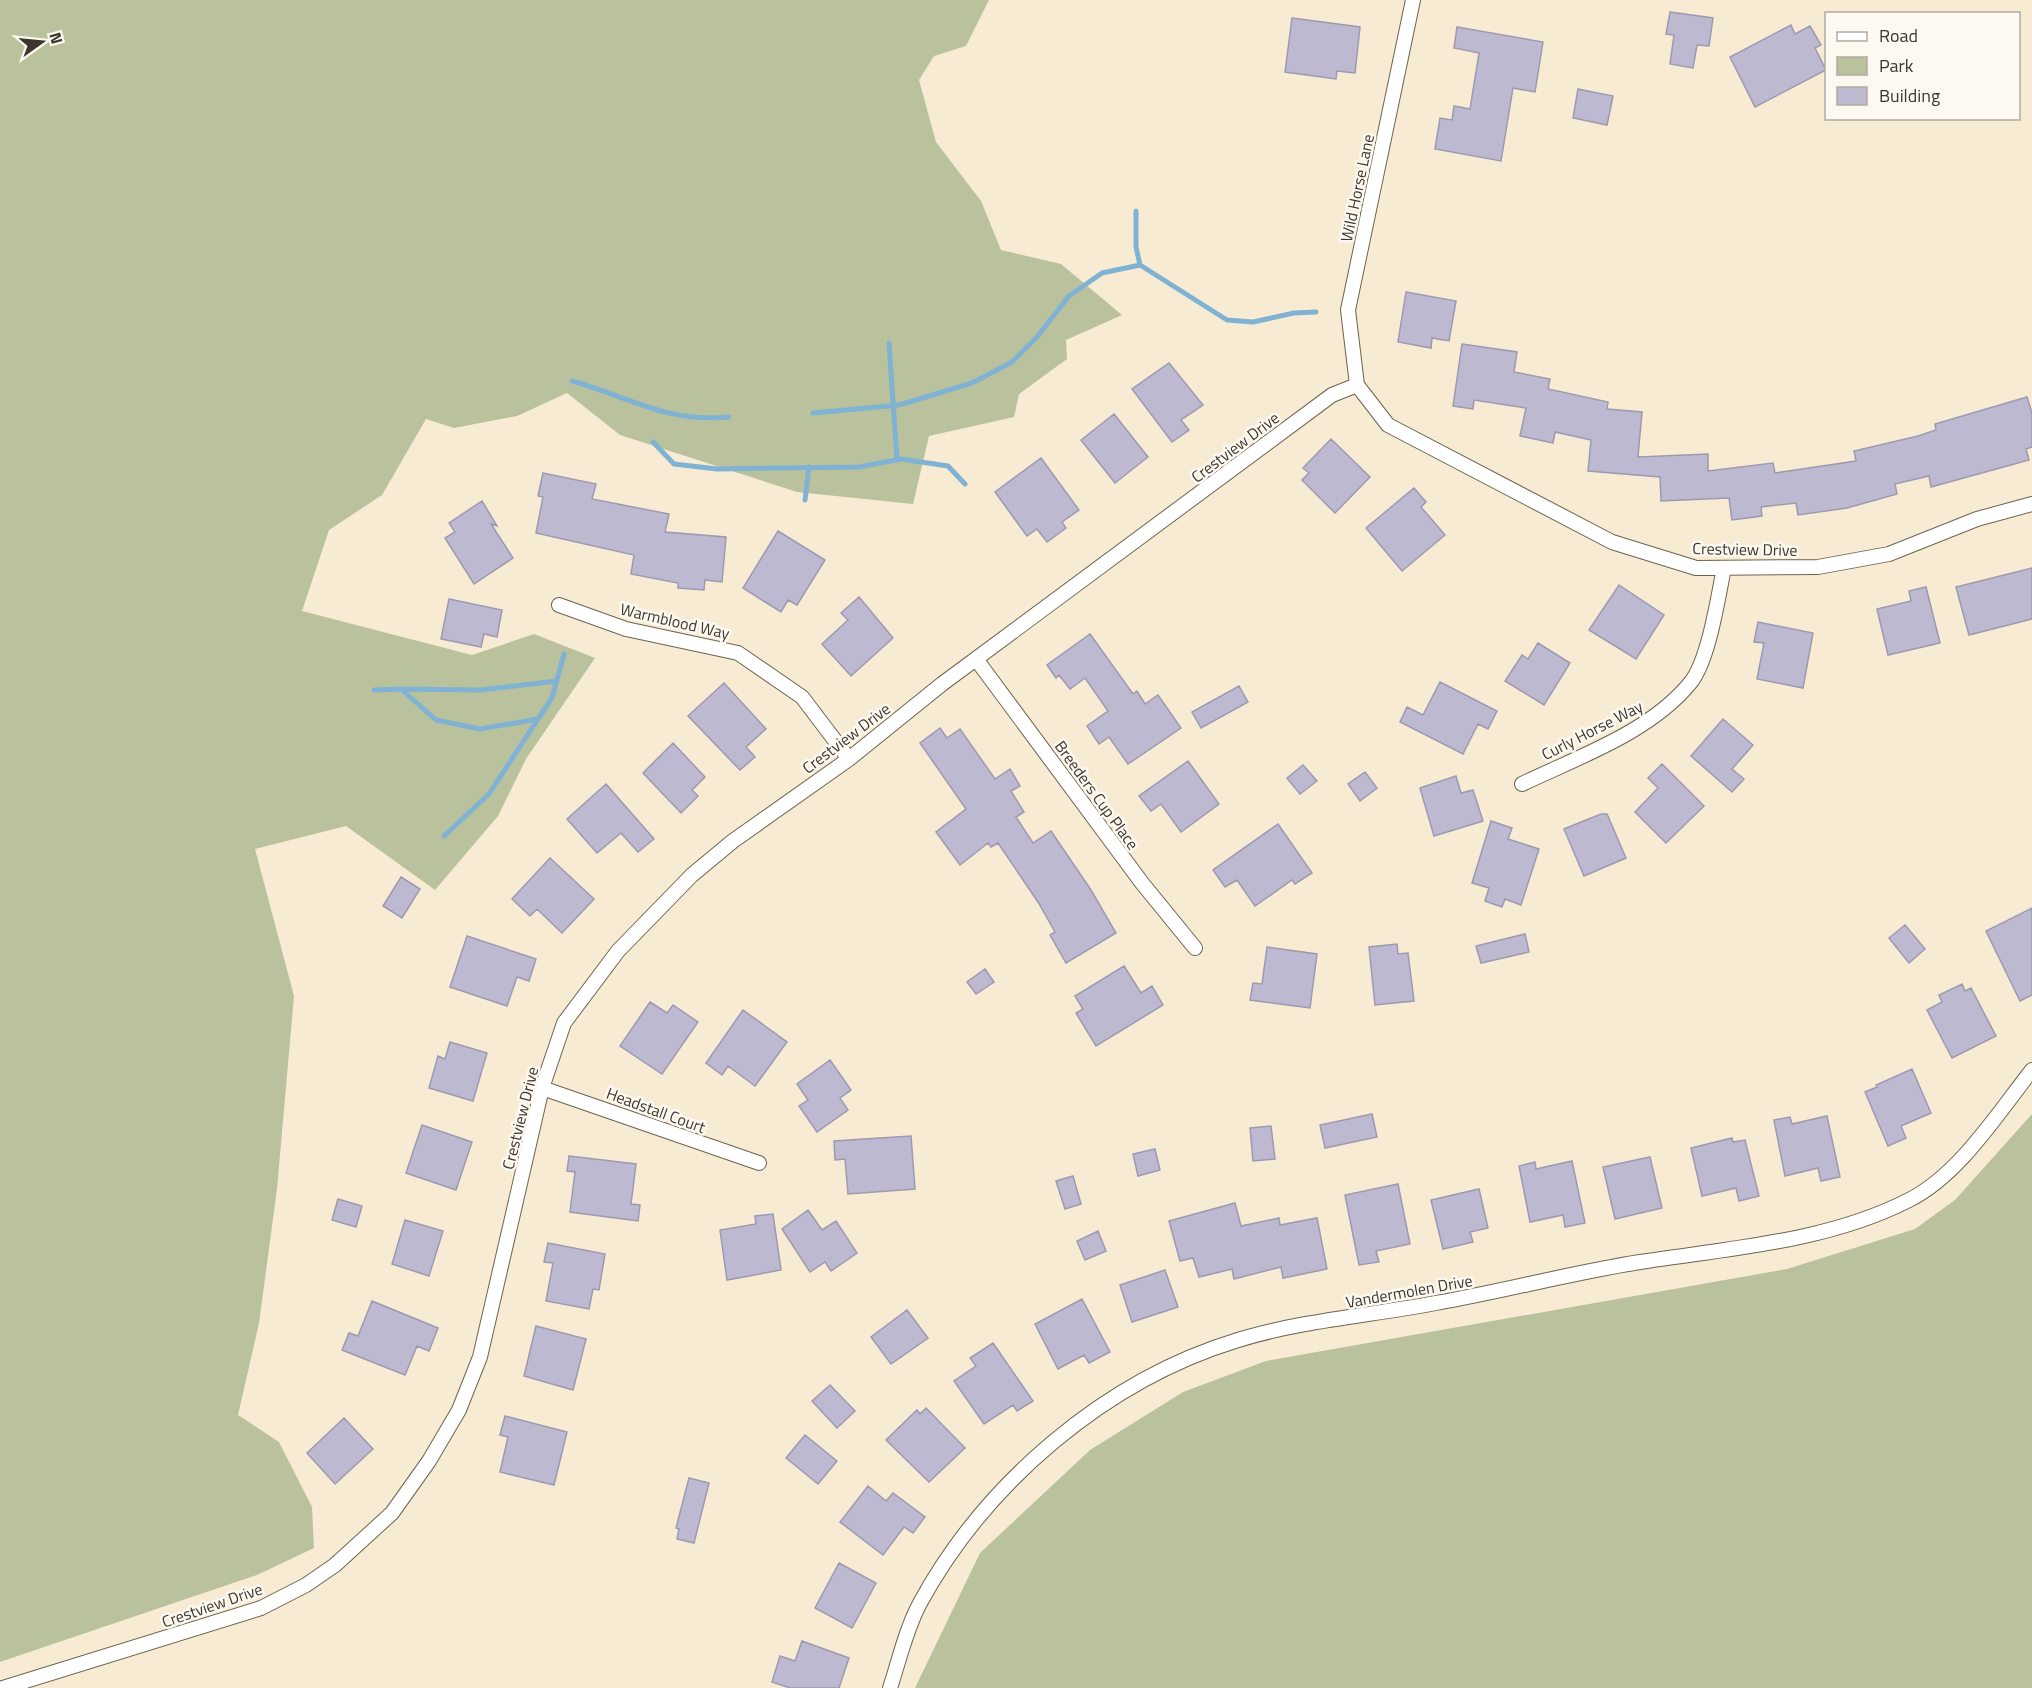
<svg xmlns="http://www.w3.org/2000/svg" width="2032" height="1688" font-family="'Titillium Web',sans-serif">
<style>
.green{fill:#b9c29c}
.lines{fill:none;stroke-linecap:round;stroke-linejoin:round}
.stream{stroke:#80b2d4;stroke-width:5}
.building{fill:#bdb9d1;stroke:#9d99b0;stroke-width:1.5}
.minor-casing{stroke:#6e634f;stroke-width:16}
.minor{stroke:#fff;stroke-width:14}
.labels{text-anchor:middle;stroke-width:5;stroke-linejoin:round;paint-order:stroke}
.street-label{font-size:16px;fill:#3c372e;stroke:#fef9f0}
</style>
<rect width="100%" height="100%" fill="#f8ebd3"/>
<path class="green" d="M 0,0 L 989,0 L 966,46 L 934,56 L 919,80 L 936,142 L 981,201 L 1001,250 L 1061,264 L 1122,315 L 1066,340 L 1067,359 L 1019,394 L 1014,417 L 929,436 L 913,504 L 797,492 L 620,435 L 567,393 L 517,416 L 454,428 L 426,419 L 382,495 L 329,530 L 302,611 L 472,655 L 534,634 L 595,658 L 526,759 L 498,816 L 435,890 L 346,826 L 255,849 L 294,996 L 277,1189 L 259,1323 L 238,1415 L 279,1442 L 312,1507 L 314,1548 L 257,1575 L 0,1662 Z
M 2032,1114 L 2032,1688 L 915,1688 L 980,1553 L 1090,1450 L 1183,1392 L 1266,1361 L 1787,1269 L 1915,1229 L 1955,1200 Z"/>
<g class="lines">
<path class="stream" d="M 1136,211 L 1136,247 L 1140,265
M 889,343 L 897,459
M 572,381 C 630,397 666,423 729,417
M 813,413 L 899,405 L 972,383 L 1012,362 L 1037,337 L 1069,296 L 1102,273 L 1140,265 L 1227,320 L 1253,322 L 1294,313 L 1316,312
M 653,442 L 674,464 L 717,469 L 859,467 L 901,459 L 948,466 L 965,484
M 805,500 L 809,467
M 401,689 L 480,690 L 557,681
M 374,690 L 401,689 L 436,720 L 480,729 L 538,719 L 552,698 L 564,654
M 444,836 L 489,794 L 538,719"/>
</g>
<path class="building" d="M 1670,12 L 1713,18 L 1709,46 L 1697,45 L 1693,68 L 1670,64 L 1674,35 L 1666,34 Z
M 1292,18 L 1360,27 L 1355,73 L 1337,71 L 1336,79 L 1285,72 Z
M 1791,25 L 1795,34 L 1810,26 L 1821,45 L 1815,48 L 1826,70 L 1755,107 L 1730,57 Z
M 1457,27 L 1543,42 L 1535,92 L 1513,88 L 1501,161 L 1435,149 L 1440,118 L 1452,120 L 1454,106 L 1470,109 L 1479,53 L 1454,48 Z
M 1578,89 L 1613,96 L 1607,125 L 1573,118 Z
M 1406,292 L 1456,301 L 1449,341 L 1432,338 L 1431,348 L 1398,342 Z
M 1462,344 L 1517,352 L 1514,372 L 1550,379 L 1548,389 L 1608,402 L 1607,409 L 1642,412 L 1638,457 L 1708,454 L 1708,471 L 1773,463 L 1775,473 L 1856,461 L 1854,451 L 1918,436 L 1936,430 L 1935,424 L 2027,397 L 2032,413 L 2032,447 L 2026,449 L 2029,460 L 1931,487 L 1929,476 L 1895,484 L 1897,494 L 1847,508 L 1798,515 L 1796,503 L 1761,507 L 1762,516 L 1732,520 L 1729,498 L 1661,501 L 1660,477 L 1588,471 L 1591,440 L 1555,432 L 1553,443 L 1520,436 L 1526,408 L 1474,400 L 1473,409 L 1453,406 Z
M 1169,363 L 1203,405 L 1181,420 L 1189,430 L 1172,442 L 1132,389 Z
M 1114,414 L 1148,457 L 1115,483 L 1081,440 Z
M 1331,439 L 1370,477 L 1335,513 L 1302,480 L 1309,473 L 1303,468 Z
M 1041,458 L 1079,510 L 1062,522 L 1066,528 L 1047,542 L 1037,529 L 1027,536 L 995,492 Z
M 543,473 L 596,484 L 592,499 L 669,514 L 665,532 L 726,537 L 722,582 L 705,580 L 704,590 L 678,588 L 678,583 L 631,574 L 634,555 L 536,533 L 543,497 L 538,496 Z
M 1414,488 L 1426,502 L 1421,507 L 1445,535 L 1402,571 L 1366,528 Z
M 482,501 L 497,526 L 491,524 L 513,558 L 474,584 L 445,538 L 455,532 L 449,523 Z
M 778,531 L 825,560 L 797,605 L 788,600 L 781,612 L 743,588 Z
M 2032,568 L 2032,619 L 1969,635 L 1956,587 Z
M 1619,585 L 1664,615 L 1636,659 L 1589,630 Z
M 1926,587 L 1940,643 L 1888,655 L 1877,609 L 1911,601 L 1909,591 Z
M 859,597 L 893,638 L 851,676 L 822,644 L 848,620 L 841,613 Z
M 449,599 L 502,610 L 497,637 L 484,634 L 481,647 L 441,639 Z
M 1758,622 L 1813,633 L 1803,688 L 1757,679 L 1764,643 L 1754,642 Z
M 1090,634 L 1133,694 L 1137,691 L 1145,704 L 1158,695 L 1181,728 L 1128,764 L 1109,737 L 1099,744 L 1087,726 L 1108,711 L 1085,678 L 1070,689 L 1059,675 L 1056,678 L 1047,665 Z
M 1538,643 L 1570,663 L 1544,705 L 1505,681 L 1522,655 L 1528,659 Z
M 1440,682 L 1497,711 L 1488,729 L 1478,724 L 1463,754 L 1400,722 L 1407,707 L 1423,715 Z
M 724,683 L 766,729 L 746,747 L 755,757 L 740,770 L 688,716 Z
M 1239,686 L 1248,702 L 1201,728 L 1192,712 Z
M 1723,719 L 1753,745 L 1732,769 L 1744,779 L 1732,792 L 1691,756 Z
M 940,728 L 947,738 L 960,729 L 995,779 L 1010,769 L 1020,786 L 1011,791 L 1024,812 L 1016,817 L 1033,843 L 1051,831 L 1091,890 L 1116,933 L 1066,963 L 1050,935 L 1055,932 L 1038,902 L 998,843 L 991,847 L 988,843 L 960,865 L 936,832 L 966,809 L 920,743 Z
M 673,743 L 705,777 L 692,790 L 698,796 L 681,813 L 643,773 Z
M 1188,761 L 1219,804 L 1181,832 L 1161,804 L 1151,811 L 1139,796 Z
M 1662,764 L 1704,806 L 1666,843 L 1635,812 L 1658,788 L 1648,778 Z
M 1303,765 L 1317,781 L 1300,794 L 1287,778 Z
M 1365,772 L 1377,788 L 1360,801 L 1348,784 Z
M 1456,776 L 1461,793 L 1473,790 L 1483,821 L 1434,836 L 1420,788 Z
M 606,784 L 654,839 L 638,852 L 621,833 L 597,853 L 567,819 Z
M 1601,814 L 1607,814 L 1626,858 L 1584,876 L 1564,829 Z
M 1491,821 L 1512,828 L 1508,839 L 1539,849 L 1521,905 L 1505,899 L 1502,907 L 1485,901 L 1489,888 L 1472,883 Z
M 1278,824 L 1312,873 L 1295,884 L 1292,880 L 1255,906 L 1237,880 L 1225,887 L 1213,870 Z
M 550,858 L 594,899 L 562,933 L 537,909 L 530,916 L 512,899 Z
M 401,877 L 420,889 L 402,918 L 383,906 Z
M 2032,908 L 2032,995 L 2020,1001 L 1986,931 Z
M 1905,925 L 1925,949 L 1909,963 L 1889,938 Z
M 1525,934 L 1529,952 L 1481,963 L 1476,946 Z
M 467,936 L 536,959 L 529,981 L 517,977 L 507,1006 L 450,987 Z
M 1397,944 L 1398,954 L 1408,953 L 1414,1001 L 1375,1005 L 1369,947 Z
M 1267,947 L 1317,954 L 1310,1008 L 1250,1000 L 1253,983 L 1262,984 Z
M 1124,966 L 1141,993 L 1152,986 L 1163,1005 L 1096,1046 L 1076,1013 L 1083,1009 L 1075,996 Z
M 985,969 L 994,982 L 976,994 L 967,982 Z
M 1962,984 L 1965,991 L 1971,988 L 1996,1036 L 1952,1058 L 1927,1010 L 1942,1002 L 1939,995 Z
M 650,1002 L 667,1013 L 673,1005 L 698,1022 L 662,1074 L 620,1046 Z
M 743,1010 L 787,1042 L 755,1086 L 728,1066 L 722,1075 L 706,1063 Z
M 450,1042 L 487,1053 L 473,1101 L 429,1088 L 438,1056 L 445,1059 Z
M 830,1060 L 851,1090 L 840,1098 L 848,1110 L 817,1132 L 799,1106 L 808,1100 L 797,1084 Z
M 1912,1069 L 1931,1113 L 1901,1126 L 1906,1138 L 1888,1146 L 1865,1092 L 1877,1087 L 1876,1085 Z
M 1372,1114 L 1377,1137 L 1325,1148 L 1320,1125 Z
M 1827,1116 L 1840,1177 L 1821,1181 L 1818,1168 L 1785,1176 L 1774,1120 L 1790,1117 L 1792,1124 Z
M 422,1125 L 472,1142 L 456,1190 L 406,1173 Z
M 1271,1126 L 1275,1159 L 1253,1161 L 1250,1128 Z
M 911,1136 L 915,1189 L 848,1194 L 845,1159 L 835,1160 L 834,1141 Z
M 1732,1138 L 1733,1142 L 1745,1140 L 1759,1196 L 1739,1201 L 1736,1188 L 1702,1196 L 1691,1148 Z
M 1155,1149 L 1160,1170 L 1138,1176 L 1133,1154 Z
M 569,1156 L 636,1164 L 631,1204 L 640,1205 L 638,1221 L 570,1212 L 575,1172 L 567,1171 Z
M 1650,1157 L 1662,1208 L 1615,1219 L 1603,1167 Z
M 1572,1161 L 1585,1223 L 1565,1227 L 1563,1215 L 1530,1222 L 1519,1166 L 1535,1162 L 1536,1169 Z
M 1073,1176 L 1081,1204 L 1065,1209 L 1056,1181 Z
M 1398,1184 L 1410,1244 L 1376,1251 L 1379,1262 L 1359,1265 L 1345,1195 Z
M 1479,1189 L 1488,1228 L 1470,1232 L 1473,1242 L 1443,1249 L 1431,1200 Z
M 338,1199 L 362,1206 L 356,1227 L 332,1220 Z
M 1235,1203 L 1241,1226 L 1279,1218 L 1280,1225 L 1317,1218 L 1327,1269 L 1283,1278 L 1281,1267 L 1234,1279 L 1232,1269 L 1199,1277 L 1193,1258 L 1180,1261 L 1169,1221 Z
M 808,1210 L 822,1230 L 836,1221 L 857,1253 L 831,1271 L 825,1262 L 810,1272 L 782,1229 Z
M 773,1214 L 781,1270 L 727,1280 L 720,1230 L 756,1224 L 755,1216 Z
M 405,1220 L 443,1231 L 429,1276 L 392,1264 Z
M 1098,1231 L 1106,1251 L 1085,1260 L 1077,1241 Z
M 548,1243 L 605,1254 L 599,1290 L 593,1289 L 589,1309 L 546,1301 L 553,1263 L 544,1262 Z
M 1165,1270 L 1178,1307 L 1132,1322 L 1120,1285 Z
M 1082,1299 L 1110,1352 L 1089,1363 L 1084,1355 L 1058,1369 L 1035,1324 Z
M 372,1301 L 438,1328 L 429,1351 L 417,1346 L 405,1375 L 342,1350 L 349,1333 L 358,1336 Z
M 907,1310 L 928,1338 L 891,1364 L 871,1337 Z
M 536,1326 L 586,1339 L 573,1390 L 524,1376 Z
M 993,1343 L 1033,1401 L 1017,1411 L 1013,1405 L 984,1424 L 954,1381 L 976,1366 L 970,1358 Z
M 830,1385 L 855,1411 L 837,1428 L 812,1401 Z
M 926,1408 L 965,1448 L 929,1482 L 886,1440 L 917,1410 L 920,1414 Z
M 505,1416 L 567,1432 L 554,1485 L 500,1472 L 508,1437 L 500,1435 Z
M 344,1418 L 373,1449 L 335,1484 L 307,1453 Z
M 805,1435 L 837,1461 L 818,1484 L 786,1458 Z
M 689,1478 L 709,1483 L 694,1543 L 677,1539 L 679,1529 L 676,1528 Z
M 868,1486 L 886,1501 L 893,1493 L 925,1517 L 913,1533 L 904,1527 L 883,1555 L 840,1522 Z
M 839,1563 L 876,1583 L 852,1628 L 815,1608 Z
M 802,1641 L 849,1658 L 839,1688 L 790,1688 L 772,1682 L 780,1656 L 795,1661 Z"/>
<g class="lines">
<g class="minor-casing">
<path id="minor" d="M 1357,385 L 1348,310 L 1413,0
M 559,605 L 626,629 L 738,653 L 802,697 L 849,759
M 976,659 L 1142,883 L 1195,948
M 1522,784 C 1578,757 1651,732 1691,682 C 1709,659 1718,597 1724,568
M 542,1088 L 759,1163
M 3,1688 L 261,1608 L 306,1585 L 335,1565 L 392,1513 L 429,1461 L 459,1410 L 480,1357 L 542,1088 L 564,1023 L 618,951 L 692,875 L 733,841 L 849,759 L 942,684 L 1332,395 L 1357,385 L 1388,425 L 1612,542 L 1696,568 L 1818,567 L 1889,554 L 1977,519 L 2032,504
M 890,1688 C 899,1661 906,1629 920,1603 C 986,1482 1106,1380 1238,1340 C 1299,1321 1373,1315 1436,1303 C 1504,1291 1571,1273 1640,1262 C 1730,1248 1827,1242 1909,1200 C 1959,1175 1998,1113 2032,1070"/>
</g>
<use href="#minor" class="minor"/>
</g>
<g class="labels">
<g class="street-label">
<text transform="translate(1357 188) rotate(-78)" y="6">Wild Horse Lane</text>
<text transform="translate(1235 447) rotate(-37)" y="6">Crestview Drive</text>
<text transform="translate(1745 549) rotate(1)" y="6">Crestview Drive</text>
<text transform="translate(675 621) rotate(13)" y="6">Warmblood Way</text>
<text transform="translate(1592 730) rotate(-27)" y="6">Curly Horse Way</text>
<text transform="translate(846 738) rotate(-37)" y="6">Crestview Drive</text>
<text transform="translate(1097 795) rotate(54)" y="6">Breeders Cup Place</text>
<text transform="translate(656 1110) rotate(20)" y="6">Headstall Court</text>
<text transform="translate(520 1118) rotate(-76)" y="6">Crestview Drive</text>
<text transform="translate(1409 1291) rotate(-10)" y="6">Vandermolen Drive</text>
<text transform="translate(212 1605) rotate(-19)" y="6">Crestview Drive</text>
</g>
</g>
<rect x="1825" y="12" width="195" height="108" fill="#fef9f0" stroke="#b0aba2" stroke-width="1.5"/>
<rect x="1837" y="32" width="30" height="9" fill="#ffffff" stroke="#b0aba2" stroke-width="1.5"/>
<text x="1879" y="42" font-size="18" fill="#3c372e">Road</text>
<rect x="1837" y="57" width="30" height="18" fill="#b9c29c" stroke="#b0aba2" stroke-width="1.5"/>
<text x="1879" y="72" font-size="18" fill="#3c372e">Park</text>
<rect x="1837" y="87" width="30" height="18" fill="#bdb9d1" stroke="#b0aba2" stroke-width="1.5"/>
<text x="1879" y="102" font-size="18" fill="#3c372e">Building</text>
<g transform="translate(42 42) rotate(75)" stroke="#fef9f0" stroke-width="4.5" paint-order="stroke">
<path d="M0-4.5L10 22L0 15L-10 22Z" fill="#3c372e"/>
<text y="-9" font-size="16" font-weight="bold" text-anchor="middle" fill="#3c372e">N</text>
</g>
</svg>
